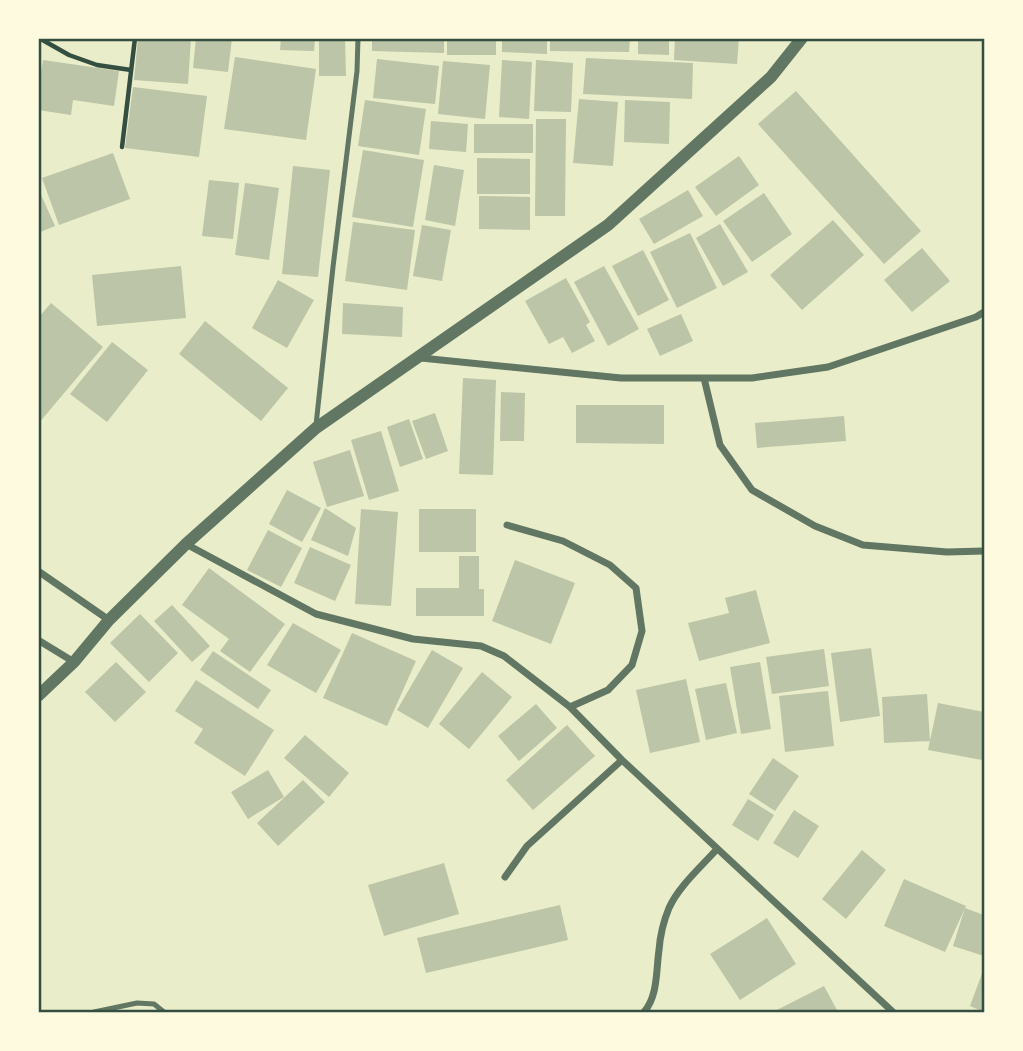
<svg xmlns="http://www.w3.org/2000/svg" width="1023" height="1051" font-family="Ubuntu,sans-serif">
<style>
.building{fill:#bcc5a7}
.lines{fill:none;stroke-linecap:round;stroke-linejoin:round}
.path{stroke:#344e41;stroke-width:4.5}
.service{stroke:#617663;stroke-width:5}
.minor{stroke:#617663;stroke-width:7}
.tertiary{stroke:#617663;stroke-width:12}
.neatline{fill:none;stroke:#344e41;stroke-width:2.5}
</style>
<rect width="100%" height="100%" fill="#e9edc9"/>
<path class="building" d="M 138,38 L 191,38 L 188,84 L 134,80 Z
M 196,38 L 232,38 L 228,72 L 193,68 Z
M 281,38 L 315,38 L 314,51 L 280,50 Z
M 319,38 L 345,38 L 346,76 L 319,76 Z
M 372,38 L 444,38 L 444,53 L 372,51 Z
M 447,38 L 496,38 L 496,55 L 447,55 Z
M 502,38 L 547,38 L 547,54 L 502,52 Z
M 550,38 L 630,38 L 629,52 L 550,51 Z
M 638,38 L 669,38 L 669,55 L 638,54 Z
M 675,38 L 739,38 L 737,64 L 674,60 Z
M 235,57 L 316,69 L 306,140 L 224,129 Z
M 586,58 L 693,63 L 692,99 L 583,94 Z
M 377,59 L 439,66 L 435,104 L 373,98 Z
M 43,60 L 119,71 L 114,106 L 73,100 L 71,115 L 38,110 L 38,90 Z
M 502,60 L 532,62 L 529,119 L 499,117 Z
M 536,60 L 573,63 L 571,112 L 534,111 Z
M 443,61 L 490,65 L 485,119 L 438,114 Z
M 133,87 L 207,96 L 199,157 L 125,148 Z
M 796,91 L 921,231 L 884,264 L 758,124 Z
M 579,99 L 618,102 L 613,166 L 573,163 Z
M 365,100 L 426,109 L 419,155 L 358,146 Z
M 625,100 L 670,102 L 669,144 L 624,142 Z
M 536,119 L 566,119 L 565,216 L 535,216 Z
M 431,121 L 468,124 L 466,152 L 429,149 Z
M 474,124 L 533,124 L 533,153 L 474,153 Z
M 363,150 L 424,160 L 413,227 L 352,217 Z
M 113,153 L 130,199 L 59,225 L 42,178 Z
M 739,156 L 759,185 L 716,216 L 695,187 Z
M 477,158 L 530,159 L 530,194 L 477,194 Z
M 434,165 L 464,170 L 455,226 L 425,220 Z
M 293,166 L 330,170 L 318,277 L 282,274 Z
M 209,180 L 239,183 L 233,239 L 202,236 Z
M 245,183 L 279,188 L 269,260 L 235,255 Z
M 38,188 L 55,226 L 38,233 Z
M 688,190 L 703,216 L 654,244 L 639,219 Z
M 764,193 L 792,234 L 752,262 L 723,221 Z
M 479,196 L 530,197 L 530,230 L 479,229 Z
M 833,220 L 864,255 L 802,310 L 770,275 Z
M 353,222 L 415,230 L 407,290 L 345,281 Z
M 720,224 L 748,272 L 723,286 L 696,238 Z
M 422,225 L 451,230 L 442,281 L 413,276 Z
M 690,233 L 717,288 L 677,308 L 650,252 Z
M 922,248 L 950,281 L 912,312 L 884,280 Z
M 643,250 L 669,300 L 638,316 L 612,266 Z
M 181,266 L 186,318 L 97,326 L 92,275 Z
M 604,266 L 639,329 L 608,346 L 574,282 Z
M 566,278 L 590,322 L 586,325 L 595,341 L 572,353 L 563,337 L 549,344 L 525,301 Z
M 278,280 L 314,300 L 287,348 L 252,328 Z
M 51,303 L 103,347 L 38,424 L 38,318 Z
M 343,303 L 403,307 L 402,337 L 342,334 Z
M 681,314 L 693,341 L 660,356 L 647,329 Z
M 205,321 L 288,388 L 261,421 L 179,354 Z
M 112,342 L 148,370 L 107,422 L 70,394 Z
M 463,378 L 496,380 L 493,475 L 459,474 Z
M 501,392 L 525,393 L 524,441 L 500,441 Z
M 576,405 L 664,405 L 664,444 L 576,443 Z
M 435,413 L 448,451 L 426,459 L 412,421 Z
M 844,416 L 846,441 L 757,448 L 755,423 Z
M 409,419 L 423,459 L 400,467 L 387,427 Z
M 381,431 L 399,491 L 369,500 L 351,440 Z
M 350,450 L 364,496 L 327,507 L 313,462 Z
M 287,490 L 321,508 L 302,542 L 269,524 Z
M 325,508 L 356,528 L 348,556 L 311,540 Z
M 361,509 L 398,512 L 391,606 L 355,604 Z
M 419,509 L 476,509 L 476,552 L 419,552 Z
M 268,530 L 302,548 L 281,587 L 247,570 Z
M 310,547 L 351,565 L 335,601 L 294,583 Z
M 459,556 L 479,556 L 479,589 L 484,589 L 484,616 L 416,616 L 416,588 L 459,588 Z
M 515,560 L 575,583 L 551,644 L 492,621 Z
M 209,568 L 285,624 L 250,672 L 220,651 L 229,639 L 182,605 Z
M 756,590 L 770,643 L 699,661 L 688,623 L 729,613 L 725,598 Z
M 172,605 L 210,646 L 192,662 L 154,621 Z
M 140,614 L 178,653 L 149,682 L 110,643 Z
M 293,623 L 341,650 L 316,693 L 267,665 Z
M 352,633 L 416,661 L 387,726 L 323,698 Z
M 871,648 L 880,716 L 840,722 L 831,653 Z
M 824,649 L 829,686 L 772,694 L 766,657 Z
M 432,650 L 463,668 L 428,728 L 397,710 Z
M 213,651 L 271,690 L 258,709 L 200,670 Z
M 116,662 L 146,692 L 115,722 L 85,692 Z
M 760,662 L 771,729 L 741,734 L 730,667 Z
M 482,672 L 512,697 L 469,749 L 439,724 Z
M 686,679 L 700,742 L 650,753 L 636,690 Z
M 196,680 L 274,730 L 245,776 L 194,743 L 203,729 L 175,711 Z
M 726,683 L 737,733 L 706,740 L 695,689 Z
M 828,691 L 834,746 L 785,752 L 779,696 Z
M 927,694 L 930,741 L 884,743 L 882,697 Z
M 938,703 L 984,712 L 984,749 L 982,760 L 928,750 Z
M 536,704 L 557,728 L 519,761 L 498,736 Z
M 567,725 L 595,756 L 533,810 L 506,780 Z
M 305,735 L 349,773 L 329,797 L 284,758 Z
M 773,758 L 799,776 L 775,811 L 749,794 Z
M 268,770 L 284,797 L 248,819 L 231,792 Z
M 303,780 L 325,802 L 278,846 L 257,823 Z
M 748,799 L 774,815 L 758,841 L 732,825 Z
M 794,810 L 819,826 L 798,858 L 773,843 Z
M 862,850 L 886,870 L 846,919 L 822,899 Z
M 444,863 L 459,914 L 384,936 L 368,885 Z
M 904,879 L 966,906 L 945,952 L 884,926 Z
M 560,905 L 568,940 L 426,973 L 417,938 Z
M 965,908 L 984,915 L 984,956 L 953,946 Z
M 767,918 L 796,964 L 740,1000 L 710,954 Z
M 984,968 L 984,1012 L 970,1006 Z
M 824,986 L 838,1012 L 773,1012 Z"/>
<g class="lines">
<path class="path" d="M 39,38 L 69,55 L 97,65 L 131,70
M 122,147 L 135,38"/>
<path class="service" d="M 316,425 L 333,267 L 357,71 L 358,38
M 94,1012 L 137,1003 L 154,1004 L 164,1012"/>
<path class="minor" d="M 421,358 L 621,378 L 752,378 L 828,367 L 976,317 L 984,312
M 704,378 L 720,445 L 752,490 L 815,526 L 863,545 L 947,552 L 984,551
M 507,525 L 563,541 L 610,565 L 636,588 L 642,631 L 632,665 L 608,690 L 570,707
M 186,544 L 316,614 L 413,639 L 481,646 L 504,656 L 570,707 L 622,760 L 893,1012
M 38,571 L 109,620
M 38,640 L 74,662
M 505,877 L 527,846 L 622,760
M 644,1012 C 658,996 656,971 659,950 C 660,937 664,920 669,908 C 679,886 701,867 717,849"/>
<path class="tertiary" d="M 38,696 L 74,662 L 109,620 L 186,544 L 316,428 L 608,225 L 771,77 L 802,38"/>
</g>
<rect width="1023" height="1051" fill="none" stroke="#fefae0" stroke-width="80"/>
<rect x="40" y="40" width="943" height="971" class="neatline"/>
</svg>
